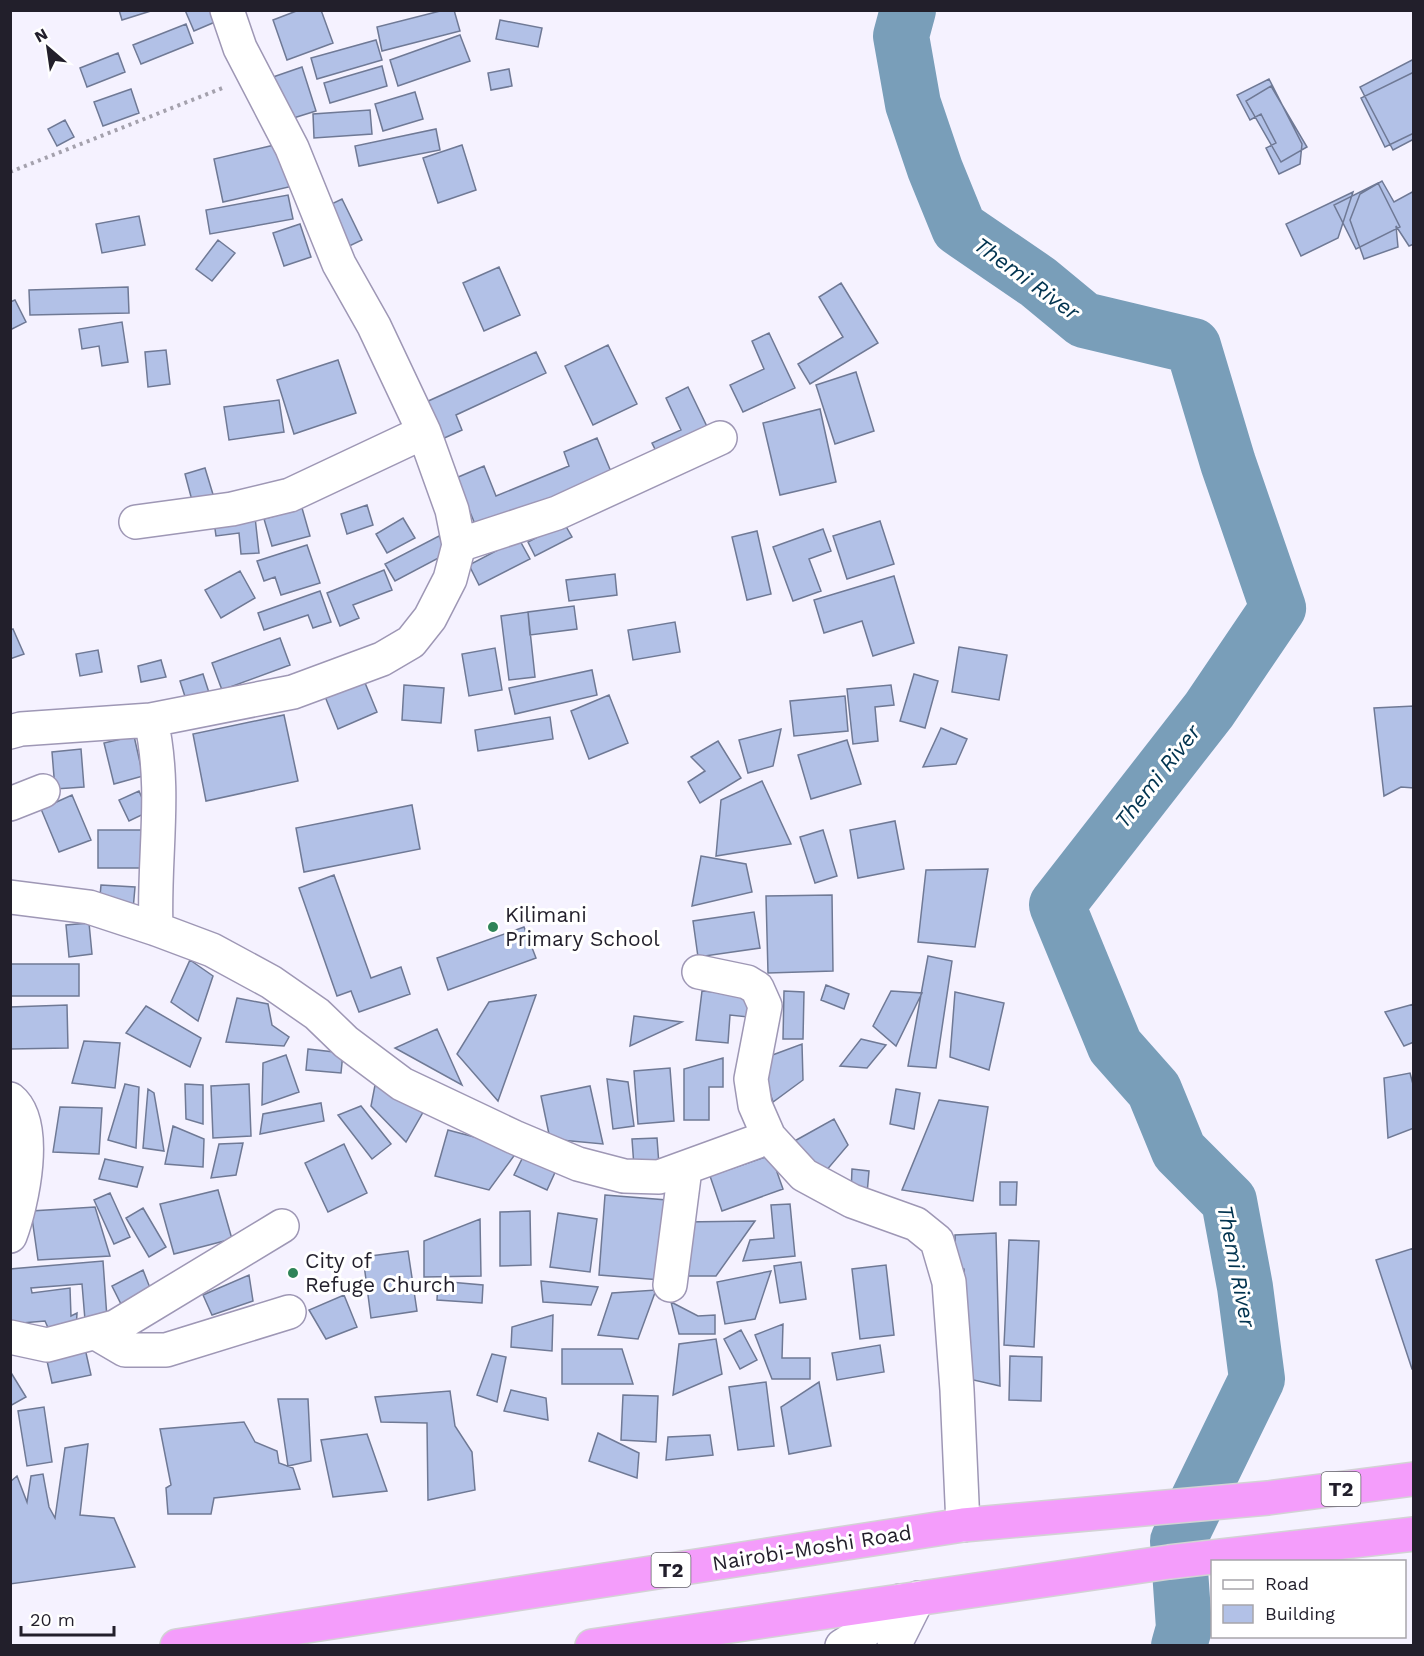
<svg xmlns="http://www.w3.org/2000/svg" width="1424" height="1656" font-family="'Work Sans',sans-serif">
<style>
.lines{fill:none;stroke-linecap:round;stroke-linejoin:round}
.river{stroke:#799eb9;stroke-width:56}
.building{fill:#b2c1e7;stroke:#6f7995;stroke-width:1.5}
.minor-casing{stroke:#9e97b5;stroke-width:36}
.highway-casing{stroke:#d3d2d5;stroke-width:36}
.path{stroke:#a4a1ad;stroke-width:4;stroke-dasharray:3 4.5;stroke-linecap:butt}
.minor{stroke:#fff;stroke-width:33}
.highway{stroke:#f49dfb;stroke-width:33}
.poi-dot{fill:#2f8457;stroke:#fff;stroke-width:2}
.labels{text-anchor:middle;stroke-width:6;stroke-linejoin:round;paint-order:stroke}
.shield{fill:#fff;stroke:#64626b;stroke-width:1.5}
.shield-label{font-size:20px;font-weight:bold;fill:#221f2b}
.poi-label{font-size:21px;fill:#221f2b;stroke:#fff;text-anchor:start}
.street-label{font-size:21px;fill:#221f2b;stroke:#fff}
.water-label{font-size:22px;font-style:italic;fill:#01334f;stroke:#fff}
</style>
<rect width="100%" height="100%" fill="#f5f2ff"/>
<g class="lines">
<path class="river" d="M 908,10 L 901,36 L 913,104 L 935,169 L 959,228 L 1038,282 L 1084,320 L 1193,346 L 1228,463 L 1278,608 L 1209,710 L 1057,905 L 1115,1046 L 1154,1090 L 1179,1151 L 1229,1201 L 1245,1287 L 1257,1379 L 1178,1541 L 1184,1628 L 1179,1646"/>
</g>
<path class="building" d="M 119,10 L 154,10 L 122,20 Z
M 185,10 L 210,10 L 215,22 L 194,31 Z
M 299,10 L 321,10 L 333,43 L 287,60 L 273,20 Z
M 444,10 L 454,10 L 460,31 L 382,51 L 377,27 Z
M 500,20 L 542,28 L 538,47 L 496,39 Z
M 186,24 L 193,43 L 141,64 L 133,45 Z
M 460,35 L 470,61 L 398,86 L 390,60 Z
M 376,40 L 382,60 L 317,79 L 311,58 Z
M 118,53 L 125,72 L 87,87 L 80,68 Z
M 1414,59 L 1414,139 L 1393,150 L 1360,87 Z
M 382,66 L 387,86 L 330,103 L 324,83 Z
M 302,67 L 316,111 L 287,120 L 273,77 Z
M 509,69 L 512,86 L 491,90 L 488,73 Z
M 1414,72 L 1414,133 L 1385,147 L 1361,98 Z
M 1269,79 L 1302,144 L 1300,164 L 1279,174 L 1266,148 L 1276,143 L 1261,114 L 1250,120 L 1237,95 Z
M 1271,86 L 1307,147 L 1281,162 L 1246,101 Z
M 131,89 L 139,113 L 103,126 L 94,102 Z
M 415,92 L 423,119 L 383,131 L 375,104 Z
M 370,110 L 372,134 L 314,138 L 313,114 Z
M 65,120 L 74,137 L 57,146 L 48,129 Z
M 436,129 L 440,150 L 359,166 L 355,146 Z
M 283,143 L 293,186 L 223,202 L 214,159 Z
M 462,145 L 476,190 L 438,203 L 423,158 Z
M 1382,181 L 1394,202 L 1414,191 L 1414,244 L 1409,246 L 1396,226 L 1398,247 L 1364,259 L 1350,220 L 1360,194 Z
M 1378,183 L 1400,227 L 1356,249 L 1334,205 Z
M 1353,192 L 1338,238 L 1301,256 L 1286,224 Z
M 288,195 L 293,219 L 210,234 L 206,210 Z
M 342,199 L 362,240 L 343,249 L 323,208 Z
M 139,216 L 145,245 L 102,253 L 96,224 Z
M 300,224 L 311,257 L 284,266 L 273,233 Z
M 218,240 L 235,253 L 212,281 L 196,269 Z
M 499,267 L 520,315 L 484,331 L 463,283 Z
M 841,283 L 878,343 L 810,384 L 798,364 L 843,337 L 819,297 Z
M 128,287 L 129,313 L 30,315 L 29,290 Z
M 15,300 L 26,322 L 10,330 L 10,302 Z
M 122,322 L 128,362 L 102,366 L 99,346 L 82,349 L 79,329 Z
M 769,333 L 795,388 L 743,412 L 730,385 L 764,369 L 752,341 Z
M 608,345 L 637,404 L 593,425 L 565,366 Z
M 166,350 L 170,384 L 148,387 L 145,352 Z
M 536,352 L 546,373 L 456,415 L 462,430 L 440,440 L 424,403 Z
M 338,360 L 356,413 L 294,434 L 277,380 Z
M 856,372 L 874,431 L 835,444 L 816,385 Z
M 688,387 L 712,437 L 661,461 L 652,443 L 681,430 L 666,398 Z
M 279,400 L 284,432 L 229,440 L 224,407 Z
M 820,409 L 836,482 L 780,495 L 763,423 Z
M 597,438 L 612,474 L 477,529 L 456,478 L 484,466 L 496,496 L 569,466 L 564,452 Z
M 205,468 L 215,501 L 194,508 L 185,474 Z
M 367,505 L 373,525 L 347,534 L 341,514 Z
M 302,508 L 310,536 L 272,546 L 264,519 Z
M 255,517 L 259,553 L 241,554 L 239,533 L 216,536 L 214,522 Z
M 403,518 L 415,538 L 387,553 L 376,534 Z
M 880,521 L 894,564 L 847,579 L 833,536 Z
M 564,523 L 572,537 L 535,556 L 528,542 Z
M 823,529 L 831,551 L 809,559 L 821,591 L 793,601 L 773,547 Z
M 757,531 L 771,594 L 747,600 L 732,537 Z
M 439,536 L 448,553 L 395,581 L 385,564 Z
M 519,539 L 530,559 L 479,585 L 469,565 Z
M 307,545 L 320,583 L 281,595 L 275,577 L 264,581 L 257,561 Z
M 384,570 L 392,590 L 353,605 L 359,618 L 340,626 L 327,593 Z
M 240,571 L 255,598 L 221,618 L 205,590 Z
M 615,574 L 617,595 L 569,601 L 566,580 Z
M 894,576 L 914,643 L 873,656 L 862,621 L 824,633 L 814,600 Z
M 320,591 L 331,622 L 313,628 L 308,615 L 264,630 L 258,613 Z
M 574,606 L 577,629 L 530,635 L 528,612 Z
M 528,612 L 535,677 L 509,680 L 501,616 Z
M 675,622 L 680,652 L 633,660 L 628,630 Z
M 13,629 L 24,654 L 10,659 L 10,630 Z
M 280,638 L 290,665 L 222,690 L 212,663 Z
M 959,647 L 1007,655 L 999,700 L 952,692 Z
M 495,648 L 502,690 L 469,696 L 462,654 Z
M 98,650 L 102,672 L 80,676 L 76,654 Z
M 161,660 L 166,677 L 141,682 L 138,666 Z
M 592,670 L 597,695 L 515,714 L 509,688 Z
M 203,674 L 212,702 L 189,709 L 180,681 Z
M 914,674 L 938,681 L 925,728 L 900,721 Z
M 363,678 L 377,712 L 338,729 L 324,694 Z
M 404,685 L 444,688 L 441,723 L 402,720 Z
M 891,685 L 894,705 L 875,707 L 878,741 L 853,744 L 847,689 Z
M 609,695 L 628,743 L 589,759 L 571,711 Z
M 845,696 L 848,731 L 794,736 L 790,701 Z
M 1414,706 L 1414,788 L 1401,787 L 1384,796 L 1374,708 Z
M 284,715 L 298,781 L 206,801 L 193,734 Z
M 550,717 L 553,739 L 478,751 L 475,730 Z
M 941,728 L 967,739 L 956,764 L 923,767 Z
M 781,729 L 773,766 L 748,773 L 739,740 Z
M 134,736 L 143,776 L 114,784 L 104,743 Z
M 847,740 L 861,784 L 811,799 L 798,755 Z
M 718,741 L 741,778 L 700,803 L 688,782 L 705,771 L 691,757 Z
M 81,749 L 84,787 L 55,789 L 52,752 Z
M 762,781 L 791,844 L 716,856 L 721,800 Z
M 139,791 L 148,812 L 129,821 L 119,800 Z
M 72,795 L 91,840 L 59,852 L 41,809 Z
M 412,805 L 420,849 L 304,872 L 296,828 Z
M 895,821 L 904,869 L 858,878 L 850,830 Z
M 98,830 L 148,830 L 149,868 L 98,868 Z
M 823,830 L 837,876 L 815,883 L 800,837 Z
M 701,856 L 746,864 L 752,892 L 692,906 Z
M 988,869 L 975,947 L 918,942 L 926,870 Z
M 334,875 L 371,978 L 401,967 L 410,994 L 359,1012 L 351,991 L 337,996 L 299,888 Z
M 101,885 L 135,887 L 133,910 L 99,907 Z
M 832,895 L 833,971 L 768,973 L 766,896 Z
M 754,912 L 760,948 L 698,957 L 693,921 Z
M 89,923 L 92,954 L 69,957 L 66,925 Z
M 524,927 L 536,958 L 448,990 L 437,958 Z
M 928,956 L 952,961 L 936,1068 L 908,1066 Z
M 190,960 L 213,976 L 198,1021 L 171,1002 Z
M 10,964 L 79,964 L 79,996 L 10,996 Z
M 826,985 L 849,994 L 844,1009 L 821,1000 Z
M 702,991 L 750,995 L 748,1017 L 730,1015 L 728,1043 L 696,1040 Z
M 784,991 L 804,992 L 803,1039 L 783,1039 Z
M 891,991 L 922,993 L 896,1046 L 873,1026 Z
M 955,992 L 1004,1003 L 989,1070 L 950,1057 Z
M 536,995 L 498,1101 L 457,1054 L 489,1002 Z
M 237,998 L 268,1004 L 272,1025 L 289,1037 L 284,1046 L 226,1042 Z
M 1414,1004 L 1414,1042 L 1404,1046 L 1385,1012 Z
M 67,1005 L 68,1048 L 10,1049 L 10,1007 Z
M 146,1006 L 201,1038 L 190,1067 L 126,1033 Z
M 634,1016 L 682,1022 L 630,1046 Z
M 437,1029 L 462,1085 L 395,1048 Z
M 861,1039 L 886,1045 L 867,1068 L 840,1066 Z
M 84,1041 L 120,1043 L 115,1088 L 72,1083 Z
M 802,1044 L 803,1080 L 773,1102 L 759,1060 Z
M 308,1049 L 343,1053 L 341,1073 L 306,1070 Z
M 286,1055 L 299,1092 L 262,1105 L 263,1063 Z
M 723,1058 L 723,1087 L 709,1087 L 709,1120 L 684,1120 L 684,1069 Z
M 670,1068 L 674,1121 L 638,1124 L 634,1071 Z
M 1410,1073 L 1414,1088 L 1414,1128 L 1388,1138 L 1384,1078 Z
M 607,1079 L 628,1082 L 634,1126 L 613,1129 Z
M 376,1080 L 426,1107 L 406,1142 L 371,1106 Z
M 125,1084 L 139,1087 L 136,1148 L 108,1140 Z
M 185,1084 L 203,1085 L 203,1124 L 186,1119 Z
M 249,1084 L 251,1136 L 213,1138 L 211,1086 Z
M 590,1086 L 603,1144 L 550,1139 L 541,1096 Z
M 148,1089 L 154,1093 L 164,1151 L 143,1148 Z
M 896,1089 L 920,1093 L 914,1129 L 890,1124 Z
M 939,1100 L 988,1107 L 973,1201 L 902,1190 Z
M 321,1103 L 324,1121 L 260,1134 L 263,1114 Z
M 361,1106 L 391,1144 L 372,1159 L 338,1115 Z
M 60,1107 L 102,1108 L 99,1154 L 53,1152 Z
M 834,1119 L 848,1145 L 825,1172 L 791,1143 Z
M 173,1126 L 204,1139 L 203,1167 L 165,1164 Z
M 448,1130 L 519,1149 L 489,1190 L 435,1176 Z
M 657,1138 L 659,1165 L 634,1167 L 632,1139 Z
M 243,1143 L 236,1175 L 211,1178 L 219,1144 Z
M 344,1144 L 367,1193 L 328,1212 L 305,1163 Z
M 525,1153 L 557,1168 L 547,1190 L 514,1175 Z
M 771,1155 L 783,1189 L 722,1211 L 710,1176 Z
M 105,1159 L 143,1167 L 137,1187 L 99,1179 Z
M 852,1169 L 869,1171 L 867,1194 L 851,1193 Z
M 1000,1182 L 1017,1182 L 1016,1205 L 1000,1205 Z
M 218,1190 L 232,1239 L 174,1254 L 160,1204 Z
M 110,1193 L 130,1237 L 114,1244 L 94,1200 Z
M 605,1195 L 667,1200 L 661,1280 L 599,1275 Z
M 790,1204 L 795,1256 L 743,1261 L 750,1240 L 774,1238 L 771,1205 Z
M 95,1207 L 110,1256 L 38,1260 L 31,1211 Z
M 143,1208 L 166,1247 L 149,1257 L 126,1218 Z
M 530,1211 L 531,1265 L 500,1266 L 500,1212 Z
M 558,1213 L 597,1219 L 590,1272 L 550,1267 Z
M 480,1219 L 481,1276 L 424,1277 L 424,1241 Z
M 755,1221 L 716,1276 L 683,1276 L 683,1222 Z
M 996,1233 L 1000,1386 L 969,1379 L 964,1269 L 956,1266 L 955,1235 Z
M 1009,1240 L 1039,1241 L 1034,1347 L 1004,1345 Z
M 1414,1248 L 1414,1369 L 1412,1369 L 1376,1260 Z
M 408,1251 L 417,1311 L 371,1318 L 363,1257 Z
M 103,1261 L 107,1318 L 85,1320 L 82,1284 L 31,1288 L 32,1293 L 70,1288 L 71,1316 L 77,1313 L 76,1331 L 53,1339 L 45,1321 L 10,1324 L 10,1269 Z
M 801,1262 L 806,1299 L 780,1303 L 774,1266 Z
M 886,1265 L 894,1335 L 860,1339 L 852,1269 Z
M 143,1270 L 152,1293 L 122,1306 L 112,1286 Z
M 771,1271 L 755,1319 L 725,1324 L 717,1282 Z
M 249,1275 L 253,1301 L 212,1315 L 203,1295 Z
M 438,1281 L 483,1285 L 482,1303 L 437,1300 Z
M 541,1281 L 598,1287 L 591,1305 L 543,1302 Z
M 656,1290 L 638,1339 L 598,1335 L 612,1293 Z
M 344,1295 L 357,1327 L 326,1339 L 309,1310 Z
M 671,1302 L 698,1316 L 715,1315 L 715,1334 L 679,1334 Z
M 553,1315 L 552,1351 L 511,1347 L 512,1327 Z
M 783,1324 L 782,1358 L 810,1358 L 810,1379 L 772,1379 L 755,1335 Z
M 741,1330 L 757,1360 L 740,1369 L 724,1339 Z
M 716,1339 L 722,1374 L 673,1395 L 679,1344 Z
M 84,1344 L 91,1375 L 52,1383 L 45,1352 Z
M 880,1345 L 884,1372 L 837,1380 L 832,1353 Z
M 562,1349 L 622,1349 L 633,1384 L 562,1384 Z
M 492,1354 L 506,1357 L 497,1402 L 477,1395 Z
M 1010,1356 L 1042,1357 L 1041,1401 L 1009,1400 Z
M 10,1371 L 26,1397 L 10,1406 Z
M 766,1382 L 774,1446 L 738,1450 L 729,1387 Z
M 819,1382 L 831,1446 L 789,1454 L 781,1407 Z
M 511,1390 L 546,1398 L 548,1420 L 504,1411 Z
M 450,1391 L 455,1426 L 472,1452 L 475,1490 L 428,1500 L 427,1423 L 381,1422 L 375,1397 Z
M 623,1395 L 658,1396 L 656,1442 L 621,1440 Z
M 278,1399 L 308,1399 L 311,1461 L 288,1466 Z
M 44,1407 L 52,1462 L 27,1466 L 18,1411 Z
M 244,1422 L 255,1442 L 277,1451 L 279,1463 L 293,1468 L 300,1489 L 214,1498 L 211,1514 L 168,1514 L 166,1488 L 171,1485 L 160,1429 Z
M 598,1433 L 639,1453 L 637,1478 L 589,1461 Z
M 367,1434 L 387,1491 L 333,1497 L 321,1440 Z
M 710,1435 L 713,1455 L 666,1460 L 668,1437 Z
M 88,1444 L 80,1515 L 114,1518 L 135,1567 L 10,1584 L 10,1482 L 17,1476 L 27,1502 L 31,1476 L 43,1474 L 49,1507 L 55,1518 L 65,1448 Z"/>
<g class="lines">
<g class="minor-casing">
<path id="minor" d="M 136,522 L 232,509 L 290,495 L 424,432
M 459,545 L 557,513 L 720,438
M 10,732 L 21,729 L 151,720
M 10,804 L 43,791
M 10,897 L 89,907 L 156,929 L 212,950 L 271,982 L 317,1014 L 346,1042 L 402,1084 L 514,1137 L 578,1164 L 624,1176 L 659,1177 L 769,1137
M 156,929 C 153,858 167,791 151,720 L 293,692 L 382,659 L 411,642 L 430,618 L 450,579 L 459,545 L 452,510 L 424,432 L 374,326 L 339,264 L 292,148 L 240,48 L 227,10
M 699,972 L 747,982 L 757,988 L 765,1006 L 751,1079 L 755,1105 L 769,1137 L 804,1175 L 852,1201 L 916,1224 L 937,1241 L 949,1282 L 957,1390 L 963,1525
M 10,1099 C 40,1123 22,1204 10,1236
M 670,1285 L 685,1169
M 96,1333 L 125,1350 L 166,1350 L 289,1312
M 10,1337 L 47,1345 L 115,1327 L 282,1226
M 842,1646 L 866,1631 L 900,1601
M 894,1646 L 918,1598"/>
</g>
<g class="highway-casing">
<path id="highway" d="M 177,1646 L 963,1525 L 1268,1498 L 1414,1479
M 592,1646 L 1169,1562 L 1414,1534"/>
</g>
<path class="path" d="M 10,172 L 225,87"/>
<use href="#minor" class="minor"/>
<use href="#highway" class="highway"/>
</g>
<g class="poi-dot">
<circle cx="493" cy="927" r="6"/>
<circle cx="293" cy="1273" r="6"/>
</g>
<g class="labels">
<g class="shield">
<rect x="1321.5" y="1472" width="39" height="34" rx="4.5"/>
<rect x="651.5" y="1553" width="39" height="34" rx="4.5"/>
</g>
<g class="shield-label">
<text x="1341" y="1496">T2</text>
<text x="671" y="1577">T2</text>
</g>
<g class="poi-label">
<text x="505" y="922">Kilimani<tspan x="505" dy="24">Primary School</tspan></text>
<text x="305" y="1268">City of<tspan x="305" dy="24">Refuge Church</tspan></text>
</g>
<g class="street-label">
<text transform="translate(812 1548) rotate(-9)" y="7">Nairobi-Moshi Road</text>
</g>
<g class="water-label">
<text transform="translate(1027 278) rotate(36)" y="8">Themi River</text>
<text transform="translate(1157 776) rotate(-52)" y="8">Themi River</text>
<text transform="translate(1237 1266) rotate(79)" y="8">Themi River</text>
</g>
</g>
<rect width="1424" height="1656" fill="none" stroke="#221f2b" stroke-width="24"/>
<rect x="1211" y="1560" width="195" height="78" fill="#ffffff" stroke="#a7a5aa" stroke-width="1.5"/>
<rect x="1223" y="1580" width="30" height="9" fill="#ffffff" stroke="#a7a5aa" stroke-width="1.5"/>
<text x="1265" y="1590" font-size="18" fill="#221f2b">Road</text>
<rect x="1223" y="1605" width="30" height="18" fill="#b2c1e7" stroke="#a7a5aa" stroke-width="1.5"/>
<text x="1265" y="1620" font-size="18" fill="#221f2b">Building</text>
<g transform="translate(48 48) rotate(331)" stroke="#ffffff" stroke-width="4.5" paint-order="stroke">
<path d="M0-4.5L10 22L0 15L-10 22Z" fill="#221f2b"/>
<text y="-9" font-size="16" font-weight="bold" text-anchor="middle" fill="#221f2b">N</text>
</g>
<path d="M21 1626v9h93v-9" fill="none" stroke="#221f2b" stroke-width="3"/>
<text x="30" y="1626" font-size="18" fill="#221f2b" stroke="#ffffff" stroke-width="4.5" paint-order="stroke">20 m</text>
</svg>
